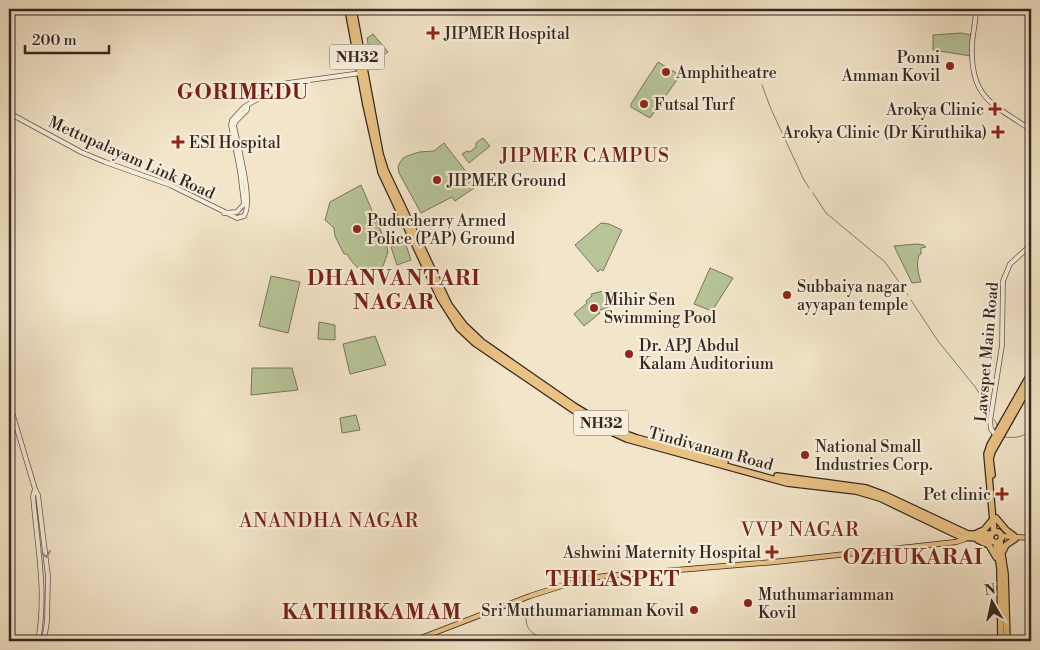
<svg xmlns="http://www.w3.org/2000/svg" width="1040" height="650" font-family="'Libre Bodoni',serif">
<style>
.green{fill:#b7c599;stroke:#76765e}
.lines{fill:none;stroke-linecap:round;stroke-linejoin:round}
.stream{stroke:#748180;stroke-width:1}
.minor-casing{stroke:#64574c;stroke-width:5.5}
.major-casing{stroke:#352822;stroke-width:6}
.highway-casing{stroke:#352822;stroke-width:8}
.minor{stroke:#f7eedc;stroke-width:4}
.major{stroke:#eac284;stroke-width:4.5}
.highway{stroke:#eac284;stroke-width:5.5}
.oneway{stroke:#968b7f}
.poi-dot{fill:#8f2418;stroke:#f7eedc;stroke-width:2}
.labels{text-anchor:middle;stroke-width:4.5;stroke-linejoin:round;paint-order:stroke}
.shield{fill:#f7eedc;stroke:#6f635a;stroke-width:1}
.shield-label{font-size:15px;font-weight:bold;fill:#352822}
.poi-label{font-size:16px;fill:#352822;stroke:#f7eedc;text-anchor:start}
.street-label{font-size:16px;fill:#352822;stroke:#f7eedc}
.quarter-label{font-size:19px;letter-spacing:1px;fill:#7a1f14;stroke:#f7eedc}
.district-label{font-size:21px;font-weight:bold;letter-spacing:1px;fill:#7a1f14;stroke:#f7eedc}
</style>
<rect width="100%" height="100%" fill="#f3e5c9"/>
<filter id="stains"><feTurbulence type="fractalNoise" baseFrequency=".004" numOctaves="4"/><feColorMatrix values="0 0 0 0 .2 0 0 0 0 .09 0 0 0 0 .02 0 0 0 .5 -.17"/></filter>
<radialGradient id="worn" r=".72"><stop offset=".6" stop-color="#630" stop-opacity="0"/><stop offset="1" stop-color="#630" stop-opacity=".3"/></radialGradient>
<path class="green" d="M 961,33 L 971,35 L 971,56 L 933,50 L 933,35 Z
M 373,34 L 388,52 L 378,59 L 371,61 L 367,38 Z
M 658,62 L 678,74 L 679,77 L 650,118 L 631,107 L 631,104 Z
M 483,138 L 490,146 L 469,163 L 462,154 L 467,151 L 470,152 L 476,147 L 476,143 Z
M 444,143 L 477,186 L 455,201 L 452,197 L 421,213 L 399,173 L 398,166 L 403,158 L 407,156 L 419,152 L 434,151 Z
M 361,185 L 386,243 L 388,252 L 383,266 C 366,276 356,270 347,254 L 344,254 L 335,236 L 334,228 L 325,220 L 330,202 Z
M 601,223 L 609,224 L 622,230 L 603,271 L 600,269 L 598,272 L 575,245 Z
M 405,242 L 411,260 L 397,265 L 391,247 Z
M 916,244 L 924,245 L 926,247 L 921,248 L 921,254 L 919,255 C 916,264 918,273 921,282 L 912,283 L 894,246 Z
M 710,268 L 733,278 L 712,311 L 694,304 Z
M 271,276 L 300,282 L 288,333 L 259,326 Z
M 608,290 L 615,294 L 609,307 L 600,310 L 599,309 L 598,310 L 600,313 L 584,326 L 574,314 L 587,303 L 586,301 L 592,296 L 591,294 Z
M 319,322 L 335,325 L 335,340 L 318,339 Z
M 375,336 L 386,365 L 350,374 L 343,344 Z
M 252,368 L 292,368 L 298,390 L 251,395 Z
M 356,415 L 360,430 L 342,433 L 340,418 Z"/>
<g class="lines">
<path class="stream" d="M 762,85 L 771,109 L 803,178 L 809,188
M 813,193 L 826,213 L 885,262 L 908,295
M 911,300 L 938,341 L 976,388 L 989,409
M 994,419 L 997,425
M 1004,437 C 1015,438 1024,438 1031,429
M 525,606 C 527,617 523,630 537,635 C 541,637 544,637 547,641"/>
<g class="minor-casing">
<path id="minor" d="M 976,9 C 976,20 973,32 972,44 C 970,99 992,103 1031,130
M 9,113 L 81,152 L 105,162 L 170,185 L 237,218 L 244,216 C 254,201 237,144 234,125 L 236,121 L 247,110 L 247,106
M 224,213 L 237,212 L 244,204 L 240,171 L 231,125 L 232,120 L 244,107 L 281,85 L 288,83 L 361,73
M 9,402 L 35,489 L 33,496 C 37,544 47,592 38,641
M 997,437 L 991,429 L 990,421 L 1002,345 L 1003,281 L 1010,264 L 1031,245
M 35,489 L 38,495 L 48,576 L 47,621 L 44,641"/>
</g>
<g class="major-casing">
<path id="major" d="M 1001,536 L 1031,538
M 413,641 L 530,596 L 580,580 L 605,576 L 774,562 L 956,542 L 965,539"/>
</g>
<g class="highway-casing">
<path id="highway" d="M 348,9 L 366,105 L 381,172 L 440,298 L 459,328 L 475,343 L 594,424 L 627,439 L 787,483 L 856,491 L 880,498 L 961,537 L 991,539
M 353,9 L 380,154 L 385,170 L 449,305 L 464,325 L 482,342 L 574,406 L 612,429 L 637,438 L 725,462
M 992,475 L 990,459 L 992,452 L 1031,383
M 777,476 L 866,488 L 885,495 L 968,534 L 992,534
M 996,518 L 1006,530 L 1014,536
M990.5 537a5.5 5.5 0 1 1 11 0a5.5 5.5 0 1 1-11 0Z
M 994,532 L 987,454 L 990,445 L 1031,373
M 977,533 L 984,530 L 993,519
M 978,540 L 989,545 L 996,557
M 1000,542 L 1005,574 L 1007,641
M 996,543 L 1000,568 L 1001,641
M 1002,553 L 1006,545 L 1015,539"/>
</g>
<use href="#minor" class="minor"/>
<use href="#major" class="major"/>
<use href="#highway" class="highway"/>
</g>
<defs><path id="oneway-chevron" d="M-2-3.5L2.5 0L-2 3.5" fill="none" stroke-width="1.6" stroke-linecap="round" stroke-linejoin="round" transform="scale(1.25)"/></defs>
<use class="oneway" href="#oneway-chevron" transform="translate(46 554) rotate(83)"/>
<g class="poi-dot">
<path d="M430.5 25.5h5v5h5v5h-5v5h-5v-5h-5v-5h5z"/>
<circle cx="950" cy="66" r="5"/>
<circle cx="666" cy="72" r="5"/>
<circle cx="644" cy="104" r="5"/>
<path d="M992.5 101.5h5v5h5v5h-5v5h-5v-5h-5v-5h5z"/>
<path d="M995.5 124.5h5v5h5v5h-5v5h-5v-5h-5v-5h5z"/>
<path d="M175.5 134.5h5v5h5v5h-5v5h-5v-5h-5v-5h5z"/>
<circle cx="437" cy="180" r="5"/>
<circle cx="357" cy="229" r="5"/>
<circle cx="787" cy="295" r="5"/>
<circle cx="594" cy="308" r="5"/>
<circle cx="629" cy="354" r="5"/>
<circle cx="805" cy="455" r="5"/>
<path d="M999.5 486.5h5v5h5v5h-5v5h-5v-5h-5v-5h5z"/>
<path d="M769.5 544.5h5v5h5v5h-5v5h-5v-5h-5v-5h5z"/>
<circle cx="748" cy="603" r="5"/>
<circle cx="694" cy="610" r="5"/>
</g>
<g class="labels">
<g class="shield">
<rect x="329.5" y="44.5" width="55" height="25" rx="4"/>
<rect x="573.5" y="410.5" width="55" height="25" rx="4"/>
</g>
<g class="shield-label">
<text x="357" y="62">NH32</text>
<text x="601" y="428">NH32</text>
</g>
<g class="poi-label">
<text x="444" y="39">JIPMER Hospital</text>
<text x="940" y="63" text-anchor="end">Ponni<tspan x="940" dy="18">Amman Kovil</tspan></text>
<text x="676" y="78">Amphitheatre</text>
<text x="654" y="110">Futsal Turf</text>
<text x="984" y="115" text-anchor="end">Arokya Clinic</text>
<text x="987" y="138" text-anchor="end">Arokya Clinic (Dr Kiruthika)</text>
<text x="189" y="148">ESI Hospital</text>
<text x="447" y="186">JIPMER Ground</text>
<text x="367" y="226">Puducherry Armed<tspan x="367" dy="18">Police (PAP) Ground</tspan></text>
<text x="797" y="292">Subbaiya nagar<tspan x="797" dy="18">ayyapan temple</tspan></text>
<text x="604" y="305">Mihir Sen<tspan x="604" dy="18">Swimming Pool</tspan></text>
<text x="639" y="351">Dr. APJ Abdul<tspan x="639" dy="18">Kalam Auditorium</tspan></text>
<text x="815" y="452">National Small<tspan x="815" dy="18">Industries Corp.</tspan></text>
<text x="991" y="500" text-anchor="end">Pet clinic</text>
<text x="761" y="558" text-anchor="end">Ashwini Maternity Hospital</text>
<text x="758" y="600">Muthumariamman<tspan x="758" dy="18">Kovil</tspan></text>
<text x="684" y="616" text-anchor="end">Sri Muthumariamman Kovil</text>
</g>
<g class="street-label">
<text transform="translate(132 157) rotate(24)" y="6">Mettupalayam Link Road</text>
<text transform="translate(986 352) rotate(-85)" y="6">Lawspet Main Road</text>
<text transform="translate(711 448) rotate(15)" y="6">Tindivanam Road</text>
</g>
<g class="quarter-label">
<text x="585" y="162">JIPMER CAMPUS</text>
<text x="329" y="527">ANANDHA NAGAR</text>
<text x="800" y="536">VVP NAGAR</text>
</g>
<g class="district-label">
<text x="243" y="99">GORIMEDU</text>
<text x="394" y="285">DHANVANTARI<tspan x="394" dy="24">NAGAR</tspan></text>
<text x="913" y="564">OZHUKARAI</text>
<text x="613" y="586">THILASPET</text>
<text x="372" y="619">KATHIRKAMAM</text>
</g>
</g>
<rect width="1040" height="650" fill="none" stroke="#f3e5c9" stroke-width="30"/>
<rect x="10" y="10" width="1020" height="630" fill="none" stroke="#352822" stroke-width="2.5"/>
<rect x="15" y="15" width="1010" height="620" fill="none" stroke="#352822"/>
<g transform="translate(992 602) rotate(351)" stroke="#f7eedc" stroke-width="4" paint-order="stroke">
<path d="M0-4L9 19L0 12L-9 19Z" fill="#352822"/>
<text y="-8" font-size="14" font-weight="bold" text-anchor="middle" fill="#352822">N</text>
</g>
<path d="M25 45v8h84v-8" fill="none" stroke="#352822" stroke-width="2.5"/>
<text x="32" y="45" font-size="15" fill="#352822" stroke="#f7eedc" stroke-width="4" paint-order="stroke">200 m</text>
<rect width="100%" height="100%" filter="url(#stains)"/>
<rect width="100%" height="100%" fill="url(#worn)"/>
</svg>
